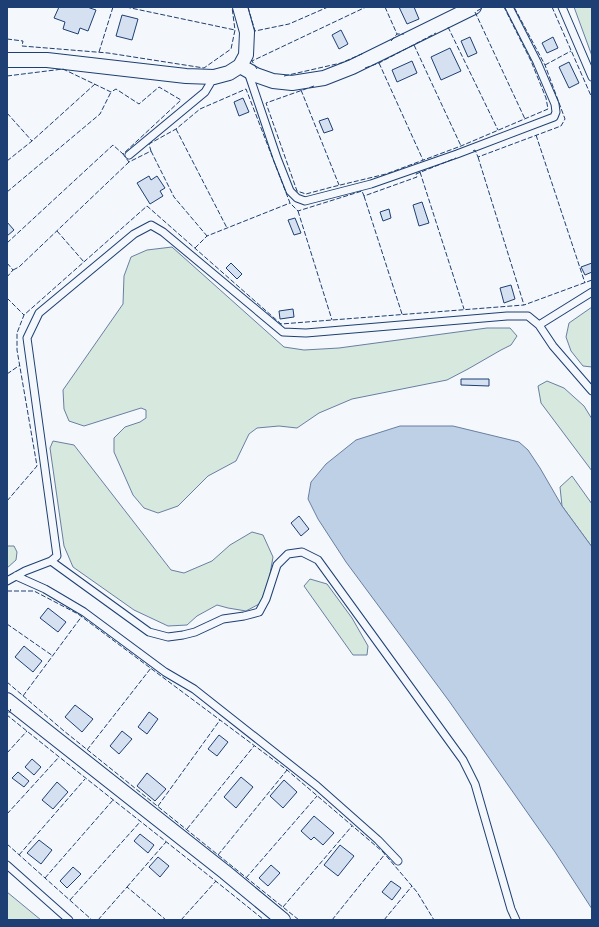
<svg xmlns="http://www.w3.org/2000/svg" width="599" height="927" font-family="Arial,sans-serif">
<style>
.green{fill:#d7e8df;stroke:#687fa3}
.water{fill:#bed0e5;stroke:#687fa3}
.building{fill:#d5e0f0;stroke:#1d3f73}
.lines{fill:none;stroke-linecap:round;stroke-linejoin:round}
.service-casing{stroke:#1d3f73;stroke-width:9}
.minor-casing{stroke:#1d3f73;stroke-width:16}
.service{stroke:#f4f7fb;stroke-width:7}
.minor{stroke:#f4f7fb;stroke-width:14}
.fence{stroke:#1d3f73;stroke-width:1;stroke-dasharray:5 2;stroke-linecap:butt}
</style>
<rect width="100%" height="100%" fill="#f4f7fb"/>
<path class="green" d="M 574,7 L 592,7 L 592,56 Z
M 172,247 L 284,347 L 304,350 L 339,348 L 487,328 L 510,328 L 517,336 L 511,345 L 501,350 L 468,369 L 447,380 L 352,399 L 319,413 L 297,428 L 279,426 L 257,428 L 249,434 L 236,461 L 208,476 L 178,506 L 158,513 L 144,508 L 133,495 L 114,452 L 114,438 L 125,427 L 140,422 L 146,418 L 146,410 L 141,408 L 84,426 L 69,421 L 64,409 L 63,390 L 123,304 L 124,276 L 131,257 L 147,250 Z
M 592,307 L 592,367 L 583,366 L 571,351 L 566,337 L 569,323 Z
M 547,381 L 564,388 L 584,406 L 592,419 L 592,471 L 541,403 L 538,386 Z
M 53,441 L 74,445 L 171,570 L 184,573 L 212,561 L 230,545 L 252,532 L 263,535 L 273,557 L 269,580 L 261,603 L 246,611 L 228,608 L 217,605 L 197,616 L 187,625 L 168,626 L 134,610 L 73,567 L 64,546 L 50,448 Z
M 572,476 L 592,504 L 592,547 L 562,506 L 560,487 Z
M 7,546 L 14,546 L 17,552 L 16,560 L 7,568 Z
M 310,579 L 327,584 L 352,618 L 368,646 L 367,655 L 353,655 L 304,586 Z
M 7,892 L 41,920 L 7,920 Z"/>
<path class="water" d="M 400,426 L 453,426 L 519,442 L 528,450 L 540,468 L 562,506 L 592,547 L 592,909 L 555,852 L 449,701 L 346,562 L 318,519 L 308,499 L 311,482 L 326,464 L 356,440 Z"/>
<path class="building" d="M 59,7 L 87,7 L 96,10 L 88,31 L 80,28 L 78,34 L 63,29 L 65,22 L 54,18 Z
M 399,7 L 414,7 L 419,19 L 407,24 Z
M 122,15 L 138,19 L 132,40 L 116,36 Z
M 341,30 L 348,44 L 339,49 L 332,35 Z
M 470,37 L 477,53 L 468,57 L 461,41 Z
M 553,37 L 558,48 L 547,53 L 542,43 Z
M 450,48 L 461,71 L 441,80 L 431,57 Z
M 412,61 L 417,73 L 397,82 L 392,70 Z
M 569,62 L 579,83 L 569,88 L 559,67 Z
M 243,98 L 249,112 L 239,116 L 234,102 Z
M 328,118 L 333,130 L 324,133 L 319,121 Z
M 149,176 L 151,180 L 157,176 L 165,188 L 160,191 L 163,196 L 150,204 L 137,183 Z
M 422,202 L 429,223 L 419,226 L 413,205 Z
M 389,209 L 391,218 L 383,221 L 380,212 Z
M 295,218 L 301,233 L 294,235 L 288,220 Z
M 7,222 L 14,230 L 7,236 Z
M 231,263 L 242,274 L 237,279 L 226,268 Z
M 592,263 L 592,272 L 585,275 L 581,267 Z
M 511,285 L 515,299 L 504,303 L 500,288 Z
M 293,309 L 294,317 L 280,319 L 279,311 Z
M 461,379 L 489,379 L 489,386 L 461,385 Z
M 299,516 L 309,529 L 301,536 L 291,523 Z
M 48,608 L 66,622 L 58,632 L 40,618 Z
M 24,646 L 42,661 L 33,672 L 15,657 Z
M 75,705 L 93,719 L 82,732 L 65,717 Z
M 149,712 L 158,719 L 147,734 L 138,727 Z
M 122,731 L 132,739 L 119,754 L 110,746 Z
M 219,735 L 228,742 L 217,756 L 208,749 Z
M 32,759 L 41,767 L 34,775 L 25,767 Z
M 18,772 L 29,781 L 24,787 L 12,778 Z
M 147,773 L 166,789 L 155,801 L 137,786 Z
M 241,777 L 253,787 L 236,808 L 224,797 Z
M 284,780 L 297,792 L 283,808 L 270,796 Z
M 57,782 L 68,792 L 53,809 L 42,800 Z
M 314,816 L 334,833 L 323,845 L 314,837 L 311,840 L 301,831 Z
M 140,834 L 154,845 L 148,853 L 134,841 Z
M 39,840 L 52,850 L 41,864 L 27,853 Z
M 340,845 L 354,856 L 338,876 L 324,865 Z
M 158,857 L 169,866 L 160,877 L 149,867 Z
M 271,865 L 280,873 L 268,886 L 259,878 Z
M 73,867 L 81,874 L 67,888 L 60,881 Z
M 391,881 L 401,888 L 392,900 L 382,892 Z"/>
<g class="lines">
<g class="service-casing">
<path id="service" d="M 562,7 L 592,77
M 248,72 L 277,158 L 290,191 L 297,198 L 305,201 L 371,184 L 457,154 L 554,117 L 556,112 L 555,104 L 537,62 L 509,7
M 129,155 L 205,92 L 214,77
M 539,325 L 592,292
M 51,561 L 149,632 L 168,637 L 183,635 L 195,632 L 223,619 L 244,616 L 259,612 L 266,599 L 277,565 L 288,554 L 302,552 L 318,560 L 463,760 L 475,784 L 511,909 L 516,920
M 16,576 L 45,589 L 84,612 L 165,672 L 194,689 L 317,786 L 378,840 L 398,861
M 7,581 L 25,571 L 51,561 L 57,556 L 27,338 L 39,313 L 134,234 L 151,225 L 163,232 L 283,332 L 306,333 L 507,316 L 528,316 L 539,325 L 553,346 L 592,391
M 7,865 L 69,920"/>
</g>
<g class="minor-casing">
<path id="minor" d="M 7,60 L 47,60 L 186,76 L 214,77 L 229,73 L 240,66 L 246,55 L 247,32 L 240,7
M 240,66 L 256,75 L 273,81 L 292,83 L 324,78 L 352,67 L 474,7
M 7,700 L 225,872 L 283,920"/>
</g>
<use href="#service" class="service"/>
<use href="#minor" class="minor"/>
<path class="fence" d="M 126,7 L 235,30
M 248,7 L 255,31 L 289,24 L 328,7
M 385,7 L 397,34
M 552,7 L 592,98
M 477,11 L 484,7
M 475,12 L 525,119
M 448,27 L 498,130
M 7,39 L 23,41 L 22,46 L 108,53 L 204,68 L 231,49 L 235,30 L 232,7
M 391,41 L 397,34 L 404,34
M 414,45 L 461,146
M 99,52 L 113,7
M 379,63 L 423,160
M 545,65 L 571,51
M 365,68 L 379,63 L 436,33
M 257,69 L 252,61 L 366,7
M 7,76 L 63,69 L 111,92 L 116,89 L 139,104 L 159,87 L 181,100 L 123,154 L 129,162 L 151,151 L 149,144 L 176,129 L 200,109 L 246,89 L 290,203 L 298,211 L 362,191 L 364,196 L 417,177 L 416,174 L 456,158
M 284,76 L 341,63 L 364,53
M 314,86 L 266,103 L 297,191 L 306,194 L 332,187 L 386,174 L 461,146 L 548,109 L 546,98 L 531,61 L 504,7
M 301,90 L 339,185
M 7,113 L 32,141
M 176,129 L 227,228
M 536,135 L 585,283
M 151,151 L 174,197 L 207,236
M 473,151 L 475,150 L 478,157 L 561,126 L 565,119 L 545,65 L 514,7
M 478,157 L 524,305
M 7,161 L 32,141 L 95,84
M 420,172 L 464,309
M 7,192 L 100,114 L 111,92
M 364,196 L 402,314
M 298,211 L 332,320
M 57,231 L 84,262
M 7,243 L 113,145 L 123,154
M 195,248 L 207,236 L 290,203
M 7,263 L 13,270 L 7,277
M 13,270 L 19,267 L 129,162
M 7,298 L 24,315
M 7,374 L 20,365
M 7,501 L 37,466 L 17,350 L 17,333 L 24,315 L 147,206 L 281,324 L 524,305 L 592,280
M 7,591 L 34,591 L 78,614 L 287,770 L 383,852 L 417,892 L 434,920
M 7,624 L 53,656
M 7,682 L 64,731 L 299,920
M 23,696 L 82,616
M 10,709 L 11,710 L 7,715 C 92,784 179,851 264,920
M 87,750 L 151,668
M 7,753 L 27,731
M 158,806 L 220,720
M 7,814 L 59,757
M 187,829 L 254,746
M 7,844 L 92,920
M 19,855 L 85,779
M 218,855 L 287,770
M 45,878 L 113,800
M 246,878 L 317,796
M 127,887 L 166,842
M 70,900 L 140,822
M 283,907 L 352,826
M 98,920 L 127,887 L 166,920
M 181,920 L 216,881
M 332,920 L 385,854
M 384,920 L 412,886"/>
</g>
<rect width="599" height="927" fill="none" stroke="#1d3f73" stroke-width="16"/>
</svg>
